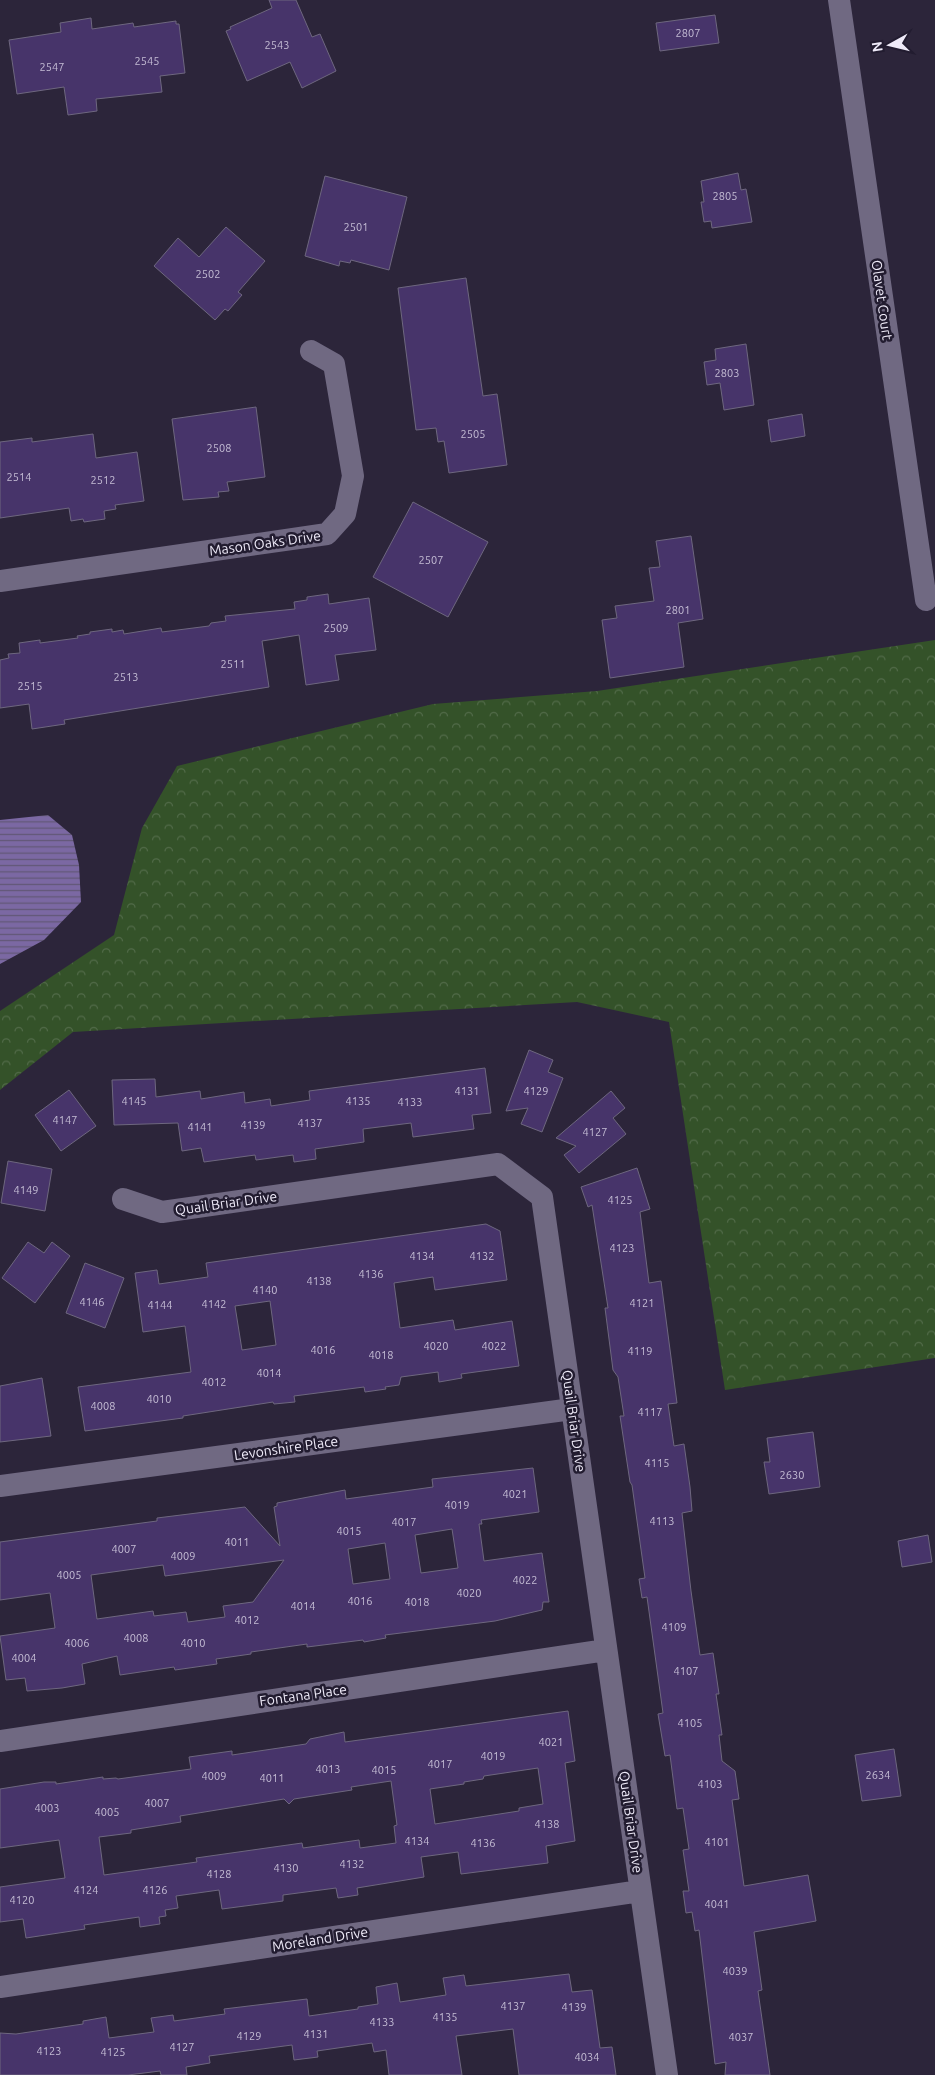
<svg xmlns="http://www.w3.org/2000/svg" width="935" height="2075" font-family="Ubuntu,sans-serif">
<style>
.forest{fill:url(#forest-crowns)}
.water{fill:url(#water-rules)}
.building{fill:#47346a;stroke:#6e677f;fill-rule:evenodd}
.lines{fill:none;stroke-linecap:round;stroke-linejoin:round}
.street{stroke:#706982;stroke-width:22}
.labels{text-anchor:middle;stroke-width:5;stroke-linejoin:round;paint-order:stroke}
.number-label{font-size:11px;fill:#c4bcd4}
.street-label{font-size:14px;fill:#eeeaf8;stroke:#221c30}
</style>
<defs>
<pattern id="forest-crowns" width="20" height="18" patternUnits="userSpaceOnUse" patternTransform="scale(1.25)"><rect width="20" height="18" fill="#345229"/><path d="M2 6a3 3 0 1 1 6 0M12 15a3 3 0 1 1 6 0" fill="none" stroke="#526b49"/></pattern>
<pattern id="water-rules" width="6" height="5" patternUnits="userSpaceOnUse" patternTransform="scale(1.25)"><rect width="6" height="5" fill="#7b68a3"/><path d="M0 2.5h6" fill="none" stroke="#615776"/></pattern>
</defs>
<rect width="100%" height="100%" fill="#2c253a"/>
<path class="forest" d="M 935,640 L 935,1358 L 725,1390 L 669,1022 L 577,1002 L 73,1032 L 0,1090 L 0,1011 L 114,935 L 142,828 L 177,766 L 433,704 L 597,691 Z"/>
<path class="water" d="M 48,815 L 72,835 L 79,865 L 81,902 L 44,940 L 0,964 L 0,820 Z"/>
<path class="building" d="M 269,0 L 296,0 L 312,37 L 320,34 L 336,71 L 302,88 L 290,62 L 247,81 L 226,31 L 231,29 L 230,27 L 272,8 Z
M 715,15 L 719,43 L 660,51 L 656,23 Z
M 91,18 L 92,29 L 133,23 L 134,27 L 176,21 L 176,24 L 179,24 L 185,73 L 160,76 L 162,92 L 96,99 L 97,111 L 68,115 L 64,87 L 17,94 L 9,40 L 61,32 L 60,23 Z
M 738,173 L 741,190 L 746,189 L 752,222 L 712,228 L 711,221 L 704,222 L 701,202 L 704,202 L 701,181 Z
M 325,176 L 407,197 L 389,270 L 351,260 L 350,263 L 340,261 L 339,266 L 305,256 Z
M 226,227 L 265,261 L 238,292 L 242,295 L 228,311 L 225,309 L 215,320 L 154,266 L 178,238 L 199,257 Z
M 466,278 L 483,396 L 497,394 L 507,465 L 449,473 L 444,441 L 438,442 L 436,428 L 416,430 L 398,288 Z
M 746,344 L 754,405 L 724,410 L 720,383 L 707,385 L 704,362 L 716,360 L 715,349 Z
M 256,407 L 265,477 L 227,482 L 229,491 L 218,492 L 219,497 L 183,500 L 172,419 Z
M 802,414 L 805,436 L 771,442 L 768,420 Z
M 93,434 L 96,458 L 137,452 L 144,501 L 115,505 L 116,509 L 104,511 L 105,519 L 84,522 L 83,519 L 71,521 L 69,508 L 0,518 L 0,442 L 32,438 L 32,442 Z
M 413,502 L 488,542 L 448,617 L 373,577 Z
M 691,536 L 703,619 L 678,623 L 684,667 L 610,678 L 602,620 L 617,618 L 615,606 L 654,601 L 649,568 L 660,567 L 656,541 Z
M 328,594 L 329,604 L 369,598 L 376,650 L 335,655 L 339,680 L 306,685 L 299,635 L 262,641 L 269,687 L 64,720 L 65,724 L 32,729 L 29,704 L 0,708 L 0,660 L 9,658 L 8,654 L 20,653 L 19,643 L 40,640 L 40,643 L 78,638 L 77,636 L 90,634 L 90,632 L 112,629 L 112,632 L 123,630 L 124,634 L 161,628 L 162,632 L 209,626 L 211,623 L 226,621 L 225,616 L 295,609 L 294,602 L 307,600 L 307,597 Z
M 529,1050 L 553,1060 L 548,1072 L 563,1078 L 542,1132 L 521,1124 L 528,1108 L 506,1111 Z
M 485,1068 L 491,1113 L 472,1115 L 474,1129 L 413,1137 L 411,1123 L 363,1129 L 364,1142 L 315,1149 L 316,1159 L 294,1162 L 293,1155 L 256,1160 L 255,1155 L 204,1162 L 201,1148 L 182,1151 L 178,1123 L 114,1125 L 112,1080 L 155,1079 L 156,1097 L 200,1091 L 201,1099 L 244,1092 L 245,1103 L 270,1099 L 271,1106 L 310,1100 L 309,1091 Z
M 69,1090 L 96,1126 L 61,1151 L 35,1115 Z
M 611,1091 L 625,1108 L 613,1118 L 626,1134 L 579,1173 L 564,1155 L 576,1146 L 556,1138 Z
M 8,1161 L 52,1169 L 45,1211 L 1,1203 Z
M 637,1168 L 650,1209 L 640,1212 L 649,1283 L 661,1281 L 677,1403 L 668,1404 L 674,1446 L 684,1444 L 690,1487 L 692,1511 L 682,1513 L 691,1591 L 700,1655 L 713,1653 L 719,1694 L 716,1694 L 722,1735 L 719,1735 L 722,1761 L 735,1771 L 739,1799 L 732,1800 L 744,1886 L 808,1875 L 816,1921 L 754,1932 L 762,1990 L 758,1991 L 770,2075 L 725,2075 L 726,2062 L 715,2064 L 699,1930 L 695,1931 L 692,1912 L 686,1913 L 683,1891 L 689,1891 L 683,1850 L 689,1849 L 683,1808 L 677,1809 L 670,1755 L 665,1756 L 658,1714 L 663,1713 L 647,1597 L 642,1598 L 639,1579 L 645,1578 L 632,1485 L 630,1482 L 620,1416 L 624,1416 L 618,1377 L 613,1370 L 605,1308 L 608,1308 L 592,1205 L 588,1207 L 581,1187 Z
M 486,1224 L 500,1231 L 507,1280 L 435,1290 L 433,1277 L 394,1283 L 400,1328 L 453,1320 L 455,1330 L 512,1321 L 519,1366 L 461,1374 L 462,1378 L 439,1382 L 438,1372 L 401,1377 L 399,1385 L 385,1387 L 386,1389 L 365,1392 L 364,1387 L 294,1396 L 295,1402 L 274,1404 L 273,1402 L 183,1416 L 183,1418 L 85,1431 L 78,1387 L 191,1372 L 185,1326 L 143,1332 L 135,1273 L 157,1270 L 159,1284 L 208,1277 L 206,1263 ZM 270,1301 L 276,1345 L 242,1350 L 235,1306 Z
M 28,1242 L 44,1253 L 52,1242 L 70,1256 L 35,1303 L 2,1278 Z
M 85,1263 L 124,1278 L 105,1328 L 66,1313 Z
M 42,1378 L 51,1436 L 0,1442 L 0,1386 Z
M 813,1432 L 820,1487 L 769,1494 L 764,1462 L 770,1462 L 767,1438 Z
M 533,1468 L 539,1512 L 481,1520 L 482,1524 L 479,1524 L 484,1561 L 542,1553 L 549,1602 L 543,1602 L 542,1610 L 495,1621 L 385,1635 L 386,1638 L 364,1642 L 363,1640 L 307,1647 L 307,1644 L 251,1652 L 251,1654 L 216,1659 L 217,1664 L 175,1670 L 174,1667 L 120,1675 L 117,1656 L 82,1664 L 85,1684 L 62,1688 L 27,1691 L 25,1678 L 6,1680 L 0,1636 L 55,1628 L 50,1593 L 0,1600 L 0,1542 L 157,1521 L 157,1518 L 245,1507 L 280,1546 L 274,1507 L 277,1506 L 277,1503 L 345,1490 L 346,1499 L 433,1487 L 432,1479 ZM 452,1529 L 458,1568 L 421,1573 L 415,1535 ZM 385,1543 L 390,1579 L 353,1584 L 348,1549 ZM 284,1560 L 253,1602 L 223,1606 L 225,1617 L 188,1622 L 186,1612 L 154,1616 L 153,1611 L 97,1619 L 91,1575 L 163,1565 L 165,1576 Z
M 928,1535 L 932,1562 L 902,1567 L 898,1541 Z
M 568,1711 L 575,1761 L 565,1763 L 575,1841 L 546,1846 L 548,1863 L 461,1874 L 458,1852 L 421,1857 L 424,1877 L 357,1888 L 358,1895 L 338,1898 L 336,1888 L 283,1895 L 283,1901 L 222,1909 L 219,1890 L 176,1896 L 178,1908 L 165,1910 L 166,1916 L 159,1917 L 160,1924 L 140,1927 L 139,1917 L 84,1925 L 85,1929 L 26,1938 L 23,1919 L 0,1922 L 0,1887 L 65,1878 L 59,1840 L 0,1848 L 0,1789 L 44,1782 L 56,1782 L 56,1784 L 103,1777 L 103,1779 L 116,1778 L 118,1779 L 191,1769 L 189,1757 L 232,1751 L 232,1755 L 306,1744 L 310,1739 L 344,1732 L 345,1742 ZM 538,1768 L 543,1804 L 519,1808 L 519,1811 L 435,1824 L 430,1789 L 464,1784 L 464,1782 L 483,1779 L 484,1776 ZM 391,1781 L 397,1825 L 394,1826 L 396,1843 L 360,1848 L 359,1840 L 303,1848 L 302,1843 L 196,1858 L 197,1862 L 104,1875 L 99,1837 L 131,1833 L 131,1830 L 181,1822 L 180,1816 L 284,1799 L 289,1804 L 294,1799 L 352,1790 L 351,1787 Z
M 894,1749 L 901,1796 L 862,1801 L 855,1755 Z
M 569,1974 L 572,1992 L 592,1990 L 600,2048 L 612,2047 L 616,2075 L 519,2075 L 513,2029 L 456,2036 L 462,2075 L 389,2075 L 386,2050 L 374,2052 L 372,2043 L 317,2051 L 318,2057 L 294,2060 L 292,2045 L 209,2056 L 210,2063 L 186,2067 L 187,2075 L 161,2075 L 160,2071 L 128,2075 L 0,2075 L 0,2033 L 16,2034 L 83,2024 L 83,2021 L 106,2017 L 109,2038 L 154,2032 L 151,2018 L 173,2015 L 174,2021 L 225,2014 L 224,2009 L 307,1999 L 309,2016 L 358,2009 L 358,2007 L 378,2004 L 376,1987 L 397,1983 L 400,2002 L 446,1995 L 443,1978 L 464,1975 L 466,1986 Z"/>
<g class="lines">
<path class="street" d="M 839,0 L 926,600
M 0,581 L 327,534 L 345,514 L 353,476 L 334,364 L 311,351
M 123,1199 L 162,1212 L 498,1164 L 542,1197 L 667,2075
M 0,1486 L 572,1409
M 0,1741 L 606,1650
M 0,1987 L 640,1891"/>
</g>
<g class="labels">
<g class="number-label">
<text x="688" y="37">2807</text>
<text x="277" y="49">2543</text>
<text x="147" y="65">2545</text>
<text x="52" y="71">2547</text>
<text x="725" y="200">2805</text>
<text x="356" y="231">2501</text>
<text x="208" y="278">2502</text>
<text x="727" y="377">2803</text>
<text x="473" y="438">2505</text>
<text x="219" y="452">2508</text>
<text x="19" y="481">2514</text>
<text x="103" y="484">2512</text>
<text x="431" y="564">2507</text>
<text x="678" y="614">2801</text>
<text x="336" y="632">2509</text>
<text x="233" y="668">2511</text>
<text x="126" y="681">2513</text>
<text x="30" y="690">2515</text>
<text x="467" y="1095">4131</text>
<text x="536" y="1095">4129</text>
<text x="134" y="1105">4145</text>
<text x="358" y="1105">4135</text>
<text x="410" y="1106">4133</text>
<text x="65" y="1124">4147</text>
<text x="310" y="1127">4137</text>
<text x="253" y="1129">4139</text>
<text x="200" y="1131">4141</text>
<text x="595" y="1136">4127</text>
<text x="26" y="1194">4149</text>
<text x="620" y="1204">4125</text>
<text x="622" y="1252">4123</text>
<text x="422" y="1260">4134</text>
<text x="482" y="1260">4132</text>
<text x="371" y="1278">4136</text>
<text x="319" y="1285">4138</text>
<text x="265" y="1294">4140</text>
<text x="92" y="1306">4146</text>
<text x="642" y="1307">4121</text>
<text x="214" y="1308">4142</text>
<text x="160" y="1309">4144</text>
<text x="436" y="1350">4020</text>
<text x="494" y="1350">4022</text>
<text x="323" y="1354">4016</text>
<text x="640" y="1355">4119</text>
<text x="381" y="1359">4018</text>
<text x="269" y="1377">4014</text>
<text x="214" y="1386">4012</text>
<text x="159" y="1403">4010</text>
<text x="103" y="1410">4008</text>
<text x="650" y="1416">4117</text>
<text x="657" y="1467">4115</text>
<text x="792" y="1479">2630</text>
<text x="515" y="1498">4021</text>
<text x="457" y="1509">4019</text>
<text x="662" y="1525">4113</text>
<text x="404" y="1526">4017</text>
<text x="349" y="1535">4015</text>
<text x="237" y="1546">4011</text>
<text x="124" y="1553">4007</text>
<text x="183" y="1560">4009</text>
<text x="69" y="1579">4005</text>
<text x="525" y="1584">4022</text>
<text x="469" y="1597">4020</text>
<text x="360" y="1605">4016</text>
<text x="417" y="1606">4018</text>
<text x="303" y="1610">4014</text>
<text x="247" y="1624">4012</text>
<text x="674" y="1631">4109</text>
<text x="136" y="1642">4008</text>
<text x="77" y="1647">4006</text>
<text x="193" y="1647">4010</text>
<text x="24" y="1662">4004</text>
<text x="686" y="1675">4107</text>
<text x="690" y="1727">4105</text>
<text x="551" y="1746">4021</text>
<text x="493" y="1760">4019</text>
<text x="440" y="1768">4017</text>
<text x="328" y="1773">4013</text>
<text x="384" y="1774">4015</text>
<text x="878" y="1779">2634</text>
<text x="214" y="1780">4009</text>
<text x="272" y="1782">4011</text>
<text x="710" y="1788">4103</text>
<text x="157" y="1807">4007</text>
<text x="47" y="1812">4003</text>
<text x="107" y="1816">4005</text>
<text x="547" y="1828">4138</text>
<text x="417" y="1845">4134</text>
<text x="717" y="1846">4101</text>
<text x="483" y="1847">4136</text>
<text x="352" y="1868">4132</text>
<text x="286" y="1872">4130</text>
<text x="219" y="1878">4128</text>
<text x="86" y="1894">4124</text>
<text x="155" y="1894">4126</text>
<text x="22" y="1904">4120</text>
<text x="717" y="1908">4041</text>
<text x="735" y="1975">4039</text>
<text x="513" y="2010">4137</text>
<text x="574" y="2011">4139</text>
<text x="445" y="2021">4135</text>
<text x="382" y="2026">4133</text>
<text x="316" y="2038">4131</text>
<text x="249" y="2040">4129</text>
<text x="741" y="2041">4037</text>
<text x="182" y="2051">4127</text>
<text x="49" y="2055">4123</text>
<text x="113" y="2056">4125</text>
<text x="587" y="2061">4034</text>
</g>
<g class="street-label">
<text transform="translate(882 300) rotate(82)" y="5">Olavet Court</text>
<text transform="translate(265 543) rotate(-8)" y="5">Mason Oaks Drive</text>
<text transform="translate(226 1203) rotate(-8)" y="5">Quail Briar Drive</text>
<text transform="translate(574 1421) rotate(82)" y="5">Quail Briar Drive</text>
<text transform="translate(286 1448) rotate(-8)" y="5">Levonshire Place</text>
<text transform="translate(303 1695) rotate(-8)" y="5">Fontana Place</text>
<text transform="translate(631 1822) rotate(82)" y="5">Quail Briar Drive</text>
<text transform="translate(320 1939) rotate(-9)" y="5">Moreland Drive</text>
</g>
</g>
<g transform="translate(890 45) rotate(262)" stroke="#221c30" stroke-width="4" paint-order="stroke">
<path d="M0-4L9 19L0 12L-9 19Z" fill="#eeeaf8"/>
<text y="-8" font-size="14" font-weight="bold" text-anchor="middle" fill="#eeeaf8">N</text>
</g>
</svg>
